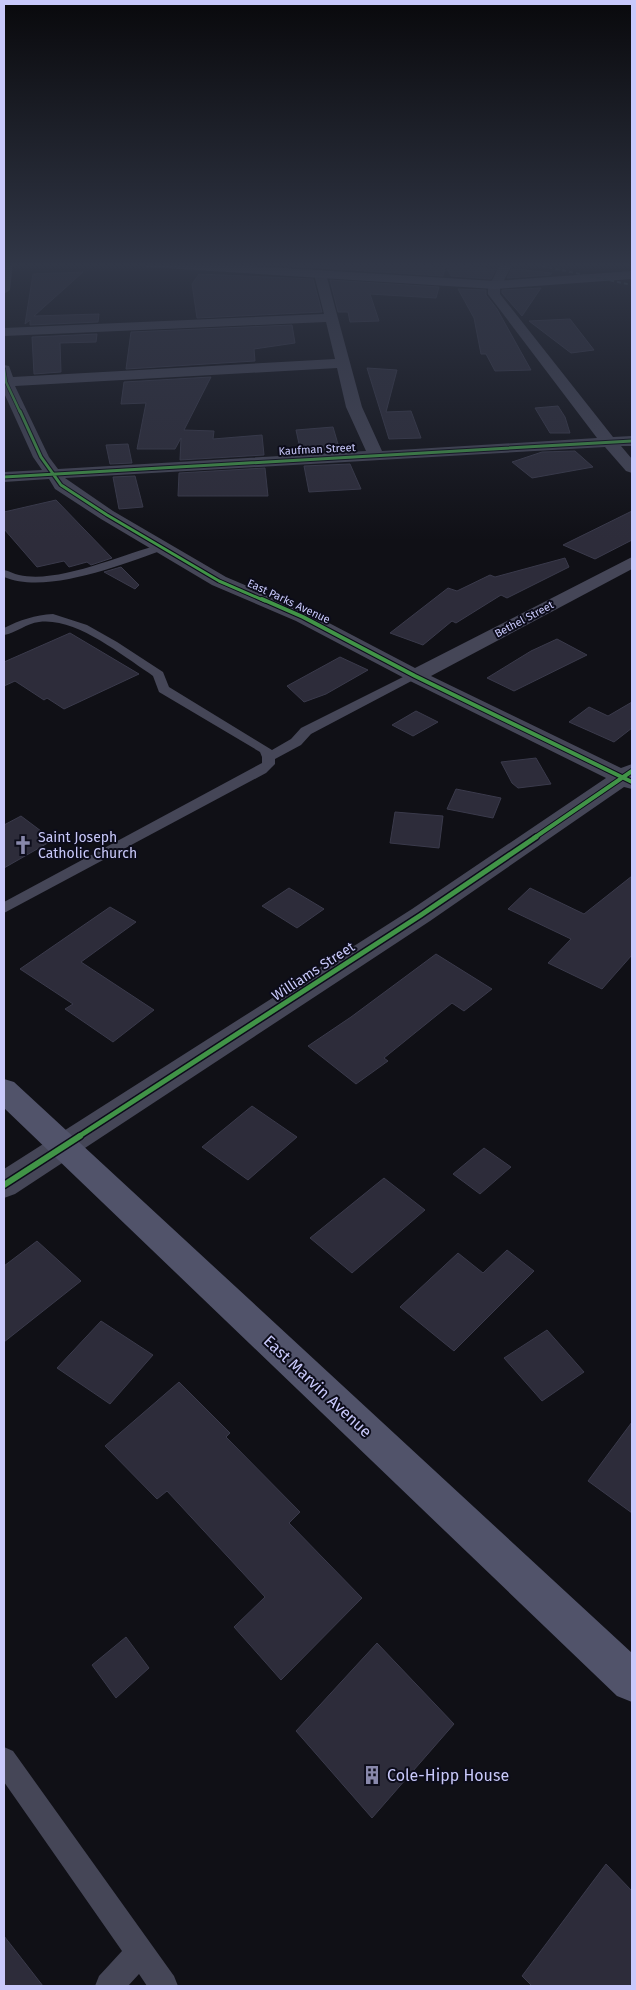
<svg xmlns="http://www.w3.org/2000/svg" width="636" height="1990" font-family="'Fira Sans',sans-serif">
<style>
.building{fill:#2d2c3a;stroke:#3a3a4b}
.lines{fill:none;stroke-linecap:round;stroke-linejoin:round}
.lane{fill:#454657;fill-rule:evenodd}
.street{fill:#454657;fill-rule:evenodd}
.secondary{fill:#51536a;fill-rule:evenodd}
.rail{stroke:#3e535d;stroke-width:2;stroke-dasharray:4 3;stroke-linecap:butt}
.cycleway-far4-casing{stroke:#0c0c1a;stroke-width:4}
.cycleway-far3-casing{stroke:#0c0c1a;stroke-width:5}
.cycleway-far2-casing{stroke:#0c0c1a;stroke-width:6}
.cycleway-far1-casing{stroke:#0c0c1a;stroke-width:8}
.cycleway-casing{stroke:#0c0c1a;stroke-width:9}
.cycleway-far4{stroke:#419447;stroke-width:2.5}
.cycleway-far3{stroke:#419447;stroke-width:3}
.cycleway-far2{stroke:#419447;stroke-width:4}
.cycleway-far1{stroke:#419447;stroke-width:5}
.cycleway{stroke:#419447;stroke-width:6}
.labels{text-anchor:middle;stroke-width:4;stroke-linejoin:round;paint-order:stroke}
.far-street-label{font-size:11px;fill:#c9c9fb;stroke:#0c0c1a}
.poi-label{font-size:14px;fill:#c9c9fb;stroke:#0c0c1a;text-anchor:start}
.street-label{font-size:14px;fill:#c9c9fb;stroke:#0c0c1a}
.near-street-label{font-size:16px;fill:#c9c9fb;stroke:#0c0c1a}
.near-poi-label{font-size:16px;fill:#c9c9fb;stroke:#0c0c1a;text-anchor:start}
</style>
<rect width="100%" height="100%" fill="#101016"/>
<path class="building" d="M 288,263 L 390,263 L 445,268 L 443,276 L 288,266 Z
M 453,265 L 490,269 L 496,269 L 491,279 L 451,276 L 446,266 L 457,268 Z
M 516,269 L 552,273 L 550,275 L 507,278 L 511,270 Z
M 83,272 L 34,316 L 99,314 L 98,322 L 30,325 L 30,320 L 25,324 L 33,274 Z
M 199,274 L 313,279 L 322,312 L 197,318 L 192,284 Z
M 330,280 L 439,287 L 436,298 L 370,294 L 379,321 L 350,322 L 348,312 L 338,312 Z
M 541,288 L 522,316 L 502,293 L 502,290 Z
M 458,289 L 486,290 L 486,295 L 497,309 L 531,370 L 495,371 L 486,354 L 481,354 L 474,318 Z
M 570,319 L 594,350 L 571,353 L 529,321 Z
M 292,325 L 295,343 L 254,349 L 255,361 L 126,369 L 131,332 Z
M 97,334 L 96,342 L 60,343 L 61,372 L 34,374 L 32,337 Z
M 367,368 L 397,370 L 386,412 L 411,411 L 421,438 L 389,439 Z
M 211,377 L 184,430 L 214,431 L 213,439 L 262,435 L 264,455 L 180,460 L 181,438 L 175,449 L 137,449 L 146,403 L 121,404 L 124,382 Z
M 558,406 L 565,417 L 570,433 L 550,433 L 535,408 Z
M 333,427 L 340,451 L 301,453 L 296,430 Z
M 128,444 L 132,463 L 110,464 L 106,445 Z
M 575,451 L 593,467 L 532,478 L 512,462 L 542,452 Z
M 350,464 L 361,489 L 309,492 L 304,466 Z
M 265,468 L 268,496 L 178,496 L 179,473 Z
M 135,476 L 143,507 L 119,509 L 113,477 Z
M 56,500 L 112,558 L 91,565 L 87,562 L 69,567 L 64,561 L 37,567 L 4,529 L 4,512 Z
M 632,511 L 632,540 L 595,559 L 563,545 Z
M 565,558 L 569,567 L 507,598 L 501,595 L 456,623 L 452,621 L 423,645 L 390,633 L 448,588 L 457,591 L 490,575 L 495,577 Z
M 121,567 L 139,585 L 135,589 L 104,572 Z
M 70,633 L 139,674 L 64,709 L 47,698 L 44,700 L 15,681 L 4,686 L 4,662 Z
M 557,639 L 587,655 L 514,691 L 487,678 L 531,651 Z
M 340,657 L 368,670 L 326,694 L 304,702 L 287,686 Z
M 632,702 L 632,728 L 614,742 L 569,722 L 589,707 L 608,716 Z
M 416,711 L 438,722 L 413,736 L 392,725 Z
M 536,758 L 551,784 L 518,788 L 512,783 L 501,762 Z
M 456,789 L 501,798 L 493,818 L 447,809 Z
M 395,812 L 443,816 L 439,848 L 390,843 Z
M 21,816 L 53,840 L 4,868 L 4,825 Z
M 632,876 L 632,955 L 602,989 L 548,963 L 571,939 L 508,909 L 530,888 L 584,914 Z
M 289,888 L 324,909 L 297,928 L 262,906 Z
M 110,907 L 136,922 L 81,962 L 154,1010 L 113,1042 L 65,1009 L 73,1004 L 20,969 Z
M 436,954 L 492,989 L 464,1011 L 452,1003 L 384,1058 L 388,1061 L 356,1084 L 308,1046 L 351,1017 Z
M 252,1106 L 297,1137 L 248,1180 L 202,1147 Z
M 484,1148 L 511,1167 L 480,1194 L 453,1174 Z
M 384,1178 L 425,1210 L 352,1273 L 310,1238 Z
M 37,1241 L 81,1281 L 4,1342 L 4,1266 Z
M 507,1250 L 534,1271 L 454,1351 L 400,1307 L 458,1253 L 483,1273 Z
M 101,1321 L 153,1355 L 110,1404 L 57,1368 Z
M 547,1330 L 584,1372 L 542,1401 L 504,1358 Z
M 179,1382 L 230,1433 L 226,1437 L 300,1512 L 289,1523 L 362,1598 L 281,1680 L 234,1627 L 265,1597 L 167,1491 L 157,1499 L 105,1446 Z
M 632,1422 L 632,1513 L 588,1481 Z
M 126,1637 L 149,1668 L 116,1698 L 92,1665 Z
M 377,1643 L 454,1724 L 372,1818 L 296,1731 Z
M 606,1864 L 632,1891 L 632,1986 L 532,1986 L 522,1976 Z
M 4,1936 L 43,1986 L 4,1986 Z"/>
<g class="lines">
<path class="lane" d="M 162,544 L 166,545 L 166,549 C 123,564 47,595 4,577 L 4,570 C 9,571 14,574 19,575 C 59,584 122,554 162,544 Z
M 53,614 L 87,625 L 117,642 L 163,672 L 169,687 L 272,750 L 291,739 L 301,728 L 411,673 L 419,673 L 421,676 L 311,734 L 301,745 L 275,759 L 275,764 L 266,773 L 4,913 L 4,902 L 262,763 L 262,757 L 260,752 L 159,692 L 153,676 L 149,673 C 120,654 75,617 39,622 C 27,623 16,633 4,635 L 4,628 C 20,620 35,615 53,614 Z
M 4,1747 L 13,1751 L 174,1976 L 178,1986 L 147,1986 L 139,1974 L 128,1986 L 95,1986 L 99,1976 L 122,1951 L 4,1782 Z"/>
<path class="street" d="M 4,263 L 13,263 L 10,290 L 4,294 Z
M 501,263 L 513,263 L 500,288 L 500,294 L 613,437 L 632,436 L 632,446 L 621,446 L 632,459 L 632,473 L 626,471 L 605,447 L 65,478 L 113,511 L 226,577 L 310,613 L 415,668 L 632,557 L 632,569 L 431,676 L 621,768 L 632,764 L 632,789 L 624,787 L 430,921 L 15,1194 L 4,1198 L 4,1169 L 412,909 L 606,778 L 408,680 L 296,621 L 212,585 L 101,519 L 55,489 L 49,479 L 4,482 L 4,472 L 42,470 L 33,457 L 4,393 L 4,365 L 9,366 L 13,377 L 335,359 L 326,322 L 4,336 L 4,328 L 324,314 L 314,274 L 320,270 L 326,274 L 362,407 L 382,451 L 597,438 L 488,294 L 488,288 ZM 337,368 L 346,407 L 366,451 L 58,469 L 49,457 L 15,386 Z"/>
<path class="secondary" d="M 142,263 L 200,263 L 495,281 L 632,271 L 632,279 L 495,289 L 148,267 Z
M 4,1079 L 14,1082 L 632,1653 L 632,1702 L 617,1696 L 4,1108 Z"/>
<path class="rail" d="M 528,263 L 632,285"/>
<g class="cycleway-far4-casing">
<path id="cycleway-far4" d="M 4,369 L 6,382 L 20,412"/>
</g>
<g class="cycleway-far3-casing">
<path id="cycleway-far3" d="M 20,411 L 41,457 L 61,485 L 107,515 L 219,581 L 265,601
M 4,477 L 632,441"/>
</g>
<g class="cycleway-far2-casing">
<path id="cycleway-far2" d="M 262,599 L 303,617 L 415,676 L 632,782
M 534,838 L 632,771"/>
</g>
<g class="cycleway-far1-casing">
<path id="cycleway-far1" d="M 78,1137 L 421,915 L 536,837"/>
</g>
<g class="cycleway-casing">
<path id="cycleway" d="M 4,1185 L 80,1136"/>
</g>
<use href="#cycleway-far4" class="cycleway-far4"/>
<use href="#cycleway-far3" class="cycleway-far3"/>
<use href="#cycleway-far2" class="cycleway-far2"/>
<use href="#cycleway-far1" class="cycleway-far1"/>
<use href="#cycleway" class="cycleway"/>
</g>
<linearGradient id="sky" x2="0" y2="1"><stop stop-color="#09090c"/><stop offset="0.49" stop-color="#313747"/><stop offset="1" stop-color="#313747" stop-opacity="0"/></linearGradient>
<rect width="636" height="541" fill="url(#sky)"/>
<defs>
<g id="church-bare" transform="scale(1.5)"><path d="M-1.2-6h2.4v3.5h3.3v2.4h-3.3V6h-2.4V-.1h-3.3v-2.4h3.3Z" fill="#8888ab" stroke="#0c0c1a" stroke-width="2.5" paint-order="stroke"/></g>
<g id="building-bare" transform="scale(1.5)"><path d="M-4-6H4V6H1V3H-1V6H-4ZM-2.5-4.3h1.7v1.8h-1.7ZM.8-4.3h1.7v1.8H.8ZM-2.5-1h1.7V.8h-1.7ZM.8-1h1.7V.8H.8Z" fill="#8888ab" stroke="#0c0c1a" stroke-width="2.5" paint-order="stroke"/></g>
</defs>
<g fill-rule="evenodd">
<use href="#church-bare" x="23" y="845"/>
<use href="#building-bare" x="372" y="1775"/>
</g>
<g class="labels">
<g class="far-street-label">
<text transform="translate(317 449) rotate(-3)" y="4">Kaufman Street</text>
<text transform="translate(289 601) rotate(25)" y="4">East Parks Avenue</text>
<text transform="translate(524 619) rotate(-28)" y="4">Bethel Street</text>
</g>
<g class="poi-label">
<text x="38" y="842">Saint Joseph<tspan x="38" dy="16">Catholic Church</tspan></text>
</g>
<g class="street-label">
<text transform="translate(313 971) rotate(-33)" y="5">Williams Street</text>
</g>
<g class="near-street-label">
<text transform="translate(318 1386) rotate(43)" y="6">East Marvin Avenue</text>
</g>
<g class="near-poi-label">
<text x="387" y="1781">Cole-Hipp House</text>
</g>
</g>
<rect width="636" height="1990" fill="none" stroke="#c9c9fb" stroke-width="10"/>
</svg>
